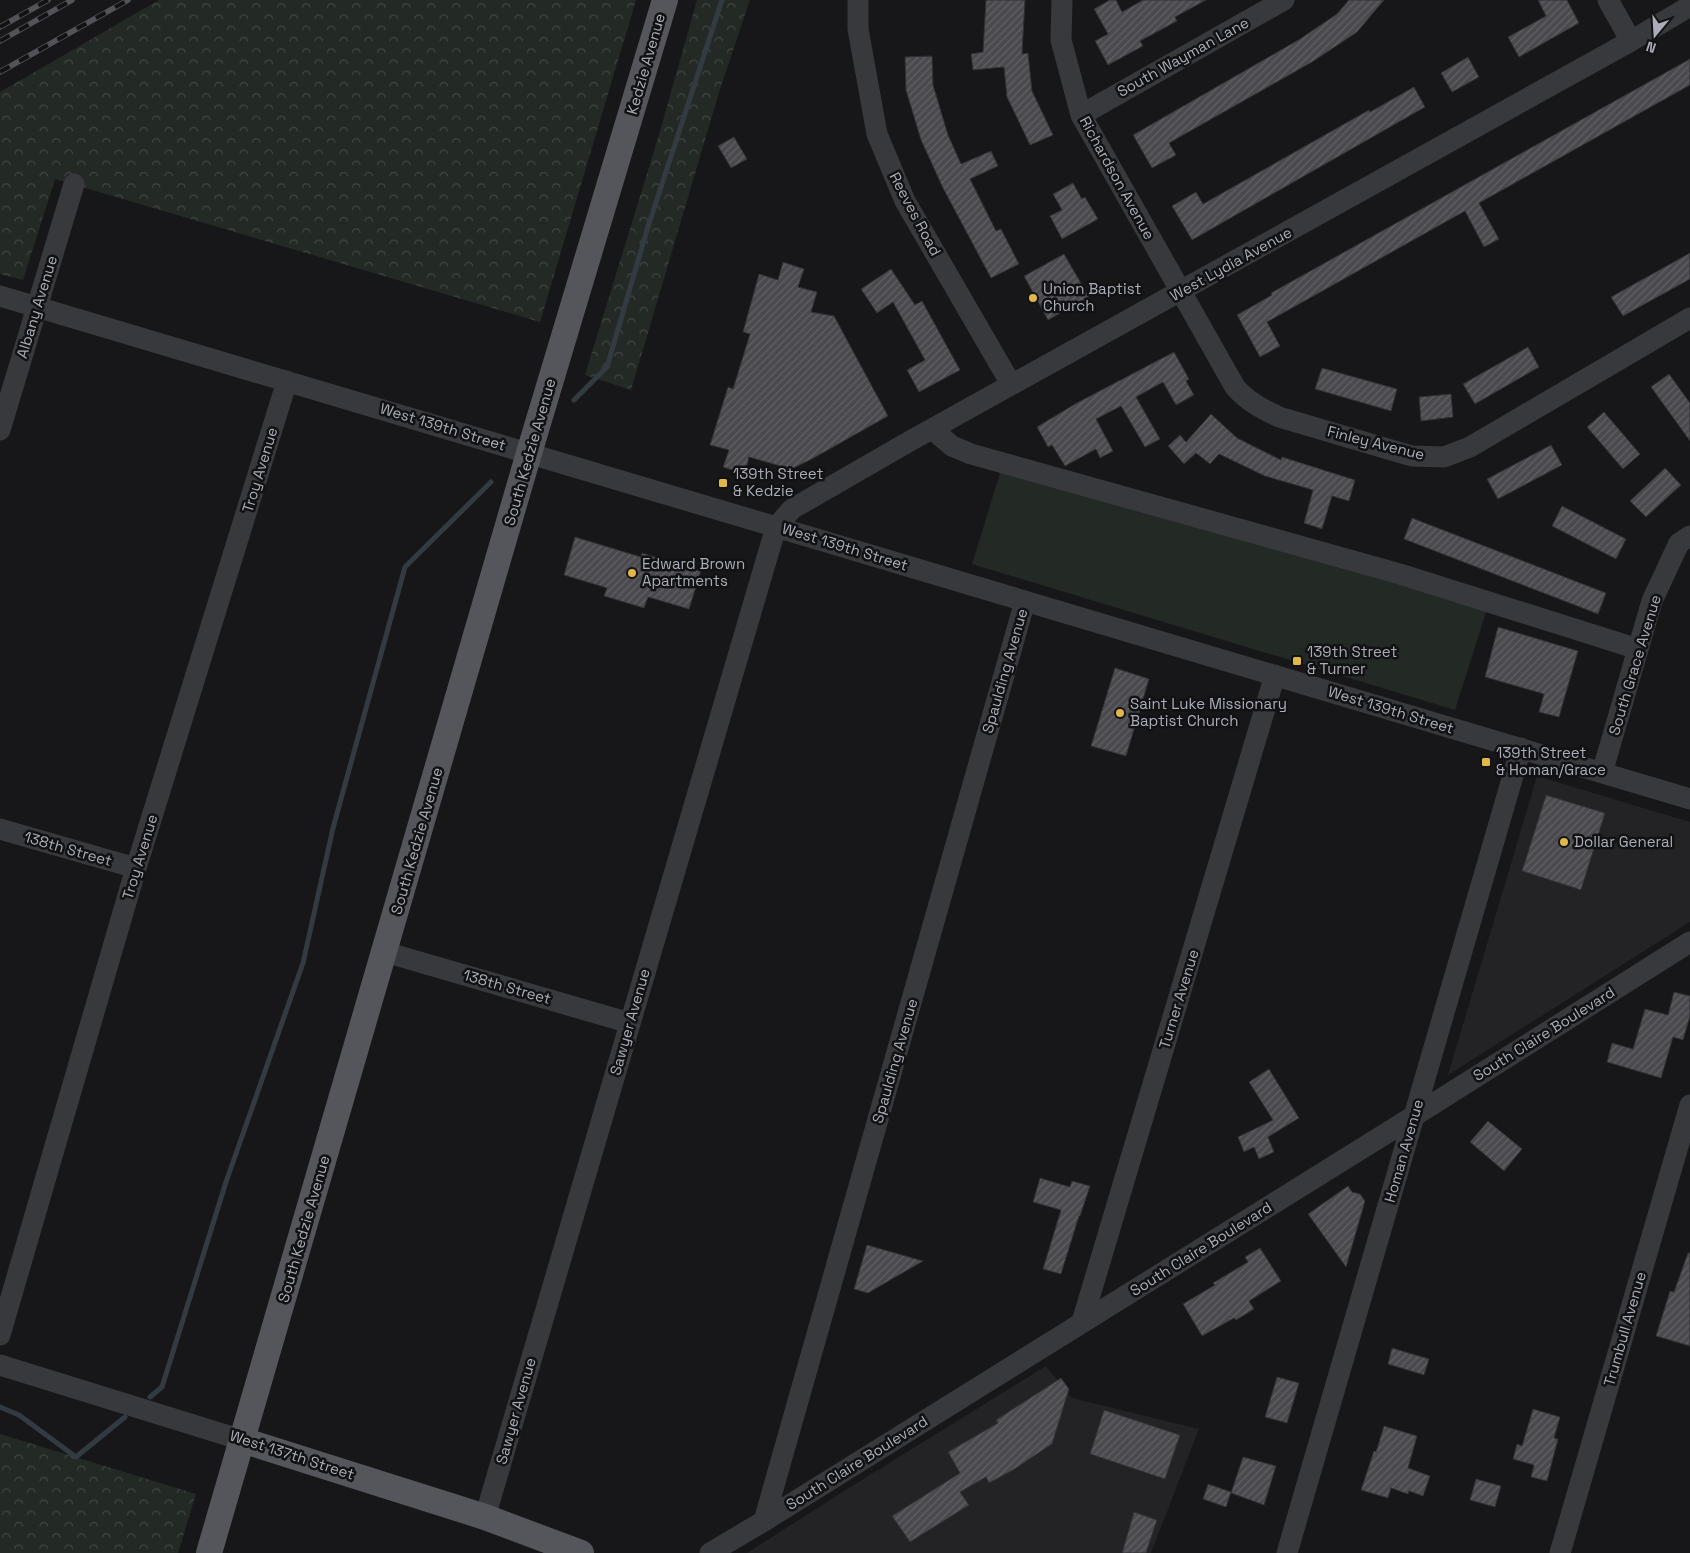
<svg xmlns="http://www.w3.org/2000/svg" width="1690" height="1553" font-family="'Space Grotesk',sans-serif">
<style>
.built{fill:#232326}
.grass{fill:#232a25}
.forest{fill:url(#forest-crowns)}
.lines{fill:none;stroke-linecap:round;stroke-linejoin:round}
.stream{stroke:#333b42;stroke-width:5}
.building{fill:url(#building-hatch);stroke:#313134}
.minor{stroke:#38393d;stroke-width:21}
.major{stroke:#55565c;stroke-width:26}
.rail-casing{stroke:#525358;stroke-width:5.5}
.rail{stroke:#121214;stroke-width:4;stroke-dasharray:11;stroke-linecap:butt}
.poi-dot{fill:#e1b847;stroke:#121214;stroke-width:2}
.labels{text-anchor:middle;stroke-width:5;stroke-linejoin:round;paint-order:stroke}
.street-label{font-size:15px;fill:#aaadb7;stroke:#121214}
.poi-label{font-size:15px;fill:#aaadb7;stroke:#121214;text-anchor:start}
</style>
<defs>
<pattern id="forest-crowns" width="20" height="18" patternUnits="userSpaceOnUse" patternTransform="scale(1.25)"><rect width="20" height="18" fill="#232a25"/><path d="M2 6a3 3 0 1 1 6 0M12 15a3 3 0 1 1 6 0" fill="none" stroke="#404642"/></pattern>
<pattern id="building-hatch" width="6" height="6" patternUnits="userSpaceOnUse" patternTransform="scale(1.25)"><rect width="6" height="6" fill="#49494e"/><path d="M-1 1l2-2M0 6l6-6M5 7l2-2" fill="none" stroke="#616165"/></pattern>
</defs>
<rect width="100%" height="100%" fill="#171719"/>
<path class="built" d="M 1537,776 L 1690,822 L 1690,922 L 1448,1075 Z
M 1046,1366 L 1072,1398 L 1199,1429 L 1151,1553 L 747,1553 L 836,1496 Z"/>
<path class="grass" d="M 1001,470 L 1487,609 L 1455,710 L 972,564 Z"/>
<path class="forest" d="M 159,0 L 636,0 L 540,322 L 55,179 L 23,280 L 0,274 L 0,92 Z
M 697,0 L 750,0 L 720,89 L 631,390 L 585,375 L 658,138 Z
M 0,1434 L 196,1494 L 178,1553 L 0,1553 Z"/>
<g class="lines">
<path class="stream" d="M 574,400 L 607,367 L 647,230 L 722,0
M 150,1397 L 162,1387 L 226,1182 L 303,963 L 333,828 L 405,567 L 491,482
M 0,1407 L 19,1415 L 76,1457 L 125,1417"/>
</g>
<path class="building" d="M 986,0 L 1025,0 L 1022,54 L 1028,53 L 1032,91 L 1053,135 L 1030,145 L 1007,97 L 1004,67 L 973,70 L 971,54 L 983,52 Z
M 1110,0 L 1116,0 L 1122,12 L 1143,0 L 1206,0 L 1175,17 L 1177,21 L 1140,41 L 1143,46 L 1108,65 L 1095,41 L 1108,34 L 1094,9 Z
M 1349,0 L 1384,0 L 1357,32 L 1312,62 L 1169,143 L 1176,155 L 1152,168 L 1133,135 L 1300,39 L 1337,14 Z
M 1538,0 L 1567,0 L 1579,23 L 1519,57 L 1508,37 L 1546,16 Z
M 932,56 L 933,85 L 948,135 L 961,164 L 991,151 L 998,166 L 970,179 L 996,231 L 1001,229 L 1019,264 L 991,278 L 943,188 L 921,140 L 906,90 L 905,57 Z
M 1468,57 L 1479,77 L 1452,92 L 1441,73 Z
M 1690,59 L 1690,85 L 1479,203 L 1499,239 L 1484,247 L 1465,211 L 1267,322 L 1280,346 L 1260,357 L 1237,315 L 1272,295 L 1271,293 Z
M 1414,87 L 1425,107 L 1192,240 L 1172,206 L 1196,192 L 1203,204 L 1369,110 L 1370,112 Z
M 734,137 L 747,159 L 731,168 L 718,146 Z
M 1073,183 L 1082,199 L 1085,197 L 1098,219 L 1062,239 L 1050,216 L 1062,210 L 1053,194 Z
M 1690,253 L 1690,279 L 1623,316 L 1611,297 Z
M 1064,254 L 1089,297 L 1048,320 L 1024,276 Z
M 783,262 L 804,269 L 798,287 L 817,292 L 811,312 L 834,316 L 888,416 L 810,460 L 791,469 L 749,457 L 745,474 L 723,467 L 729,450 L 710,445 L 728,387 L 733,389 L 750,334 L 743,332 L 759,274 L 778,280 Z
M 891,269 L 915,305 L 922,301 L 960,370 L 919,392 L 907,370 L 925,360 L 893,302 L 877,313 L 861,289 Z
M 1528,347 L 1539,367 L 1475,404 L 1463,384 Z
M 1174,352 L 1189,379 L 1186,381 L 1194,395 L 1176,405 L 1163,382 L 1136,397 L 1160,439 L 1145,447 L 1121,406 L 1096,419 L 1113,451 L 1100,458 L 1096,449 L 1065,466 L 1052,445 L 1048,447 L 1037,427 L 1075,404 Z
M 1322,368 L 1397,389 L 1391,411 L 1315,389 Z
M 1669,374 L 1690,403 L 1690,441 L 1651,387 Z
M 1451,394 L 1453,417 L 1421,421 L 1419,397 Z
M 1604,412 L 1640,454 L 1623,469 L 1587,427 Z
M 1211,414 L 1237,438 L 1281,460 L 1282,457 L 1355,480 L 1349,501 L 1332,496 L 1322,529 L 1304,523 L 1313,490 L 1265,476 L 1219,454 L 1210,464 L 1196,453 L 1184,464 L 1168,446 L 1180,435 L 1186,442 Z
M 1551,445 L 1562,465 L 1498,499 L 1487,479 Z
M 1665,468 L 1681,485 L 1646,517 L 1630,501 Z
M 1562,506 L 1626,539 L 1616,559 L 1552,526 Z
M 1412,518 L 1606,593 L 1598,614 L 1404,539 Z
M 575,537 L 641,557 L 642,553 L 701,571 L 689,609 L 648,597 L 644,608 L 604,596 L 607,588 L 564,575 Z
M 1498,627 L 1578,651 L 1559,717 L 1539,712 L 1544,694 L 1485,677 Z
M 1115,668 L 1149,679 L 1126,756 L 1091,746 Z
M 1546,795 L 1605,813 L 1581,890 L 1522,871 Z
M 1674,992 L 1690,996 L 1690,1016 L 1683,1040 L 1673,1037 L 1661,1078 L 1607,1062 L 1612,1043 L 1633,1049 L 1645,1009 L 1668,1015 Z
M 1269,1069 L 1299,1118 L 1268,1137 L 1274,1152 L 1259,1159 L 1254,1147 L 1244,1152 L 1238,1137 L 1273,1120 L 1249,1082 Z
M 1488,1121 L 1522,1149 L 1504,1171 L 1470,1142 Z
M 1040,1178 L 1070,1187 L 1072,1181 L 1090,1186 L 1080,1216 L 1079,1216 L 1061,1274 L 1043,1269 L 1061,1210 L 1033,1202 Z
M 1348,1186 L 1352,1192 L 1360,1194 L 1365,1201 L 1346,1267 L 1308,1214 Z
M 867,1245 L 923,1261 L 868,1293 L 854,1289 Z
M 1260,1248 L 1281,1281 L 1249,1301 L 1254,1309 L 1236,1320 L 1234,1318 L 1202,1336 L 1183,1304 L 1215,1285 L 1213,1283 L 1248,1262 L 1245,1257 Z
M 1688,1253 L 1690,1253 L 1690,1346 L 1656,1336 L 1670,1291 L 1674,1292 Z
M 1392,1348 L 1429,1359 L 1424,1375 L 1388,1364 Z
M 1277,1377 L 1299,1383 L 1287,1423 L 1265,1417 Z
M 1061,1378 L 1069,1389 L 1052,1444 L 1013,1470 L 989,1483 L 986,1477 L 960,1492 L 969,1505 L 910,1542 L 892,1516 L 960,1473 L 948,1452 L 998,1423 L 996,1420 Z
M 1533,1409 L 1560,1417 L 1554,1438 L 1558,1439 L 1547,1481 L 1531,1477 L 1534,1465 L 1513,1459 L 1517,1444 L 1522,1446 Z
M 1104,1410 L 1180,1435 L 1165,1479 L 1090,1454 Z
M 1384,1426 L 1417,1436 L 1408,1468 L 1430,1476 L 1423,1496 L 1409,1491 L 1408,1494 L 1391,1488 L 1388,1498 L 1361,1490 L 1374,1451 L 1376,1452 Z
M 1243,1457 L 1276,1466 L 1264,1505 L 1231,1493 Z
M 1476,1479 L 1501,1486 L 1495,1507 L 1470,1500 Z
M 1208,1484 L 1231,1492 L 1226,1507 L 1203,1499 Z
M 1134,1512 L 1157,1520 L 1146,1553 L 1122,1553 Z"/>
<g class="lines">
<path class="minor" d="M 858,0 L 858,29 L 877,134 L 905,201 L 1011,384
M 1062,0 L 1061,40 L 1081,115 L 1235,387 C 1247,401 1262,409 1279,417 L 1398,452 L 1412,456 L 1444,457 L 1470,447 L 1690,318
M 1608,0 L 1631,41
M 1081,115 L 1284,0
M 0,296 L 1690,799
M 932,429 L 952,446 L 971,454 L 1400,574 L 1638,649
M 0,430 L 74,184
M 1602,773 L 1652,601 L 1679,543 L 1690,536
M 0,829 L 136,868
M 385,952 L 630,1023
M 1082,1322 L 1275,675
M 0,1335 L 136,868 L 287,381
M 0,1365 L 242,1440
M 485,1517 L 776,527 L 792,509 L 910,441 L 1631,41 L 1690,6
M 764,1521 L 1025,601
M 710,1553 L 764,1521 L 1414,1116 L 1690,942
M 1287,1553 L 1521,748
M 1560,1553 L 1690,1105"/>
<path class="major" d="M 242,1440 L 485,1517 L 581,1553
M 209,1553 L 529,453 L 665,0"/>
<g class="rail-casing">
<path id="rail" d="M 0,27 L 48,0
M 0,41 L 72,0
M 0,72 L 128,0"/>
</g>
<use href="#rail" class="rail"/>
</g>
<g class="poi-dot">
<circle cx="1033" cy="298" r="5"/>
<rect x="718" y="478" width="10" height="10" rx="2.5"/>
<circle cx="632" cy="573" r="5"/>
<rect x="1292" y="656" width="10" height="10" rx="2.5"/>
<circle cx="1120" cy="713" r="5"/>
<rect x="1481" y="757" width="10" height="10" rx="2.5"/>
<circle cx="1564" cy="842" r="5"/>
</g>
<g class="labels">
<g class="street-label">
<text transform="translate(1183 57) rotate(-29)" y="5">South Wayman Lane</text>
<text transform="translate(646 64) rotate(-74)" y="5">Kedzie Avenue</text>
<text transform="translate(1117 178) rotate(61)" y="5">Richardson Avenue</text>
<text transform="translate(915 214) rotate(62)" y="5">Reeves Road</text>
<text transform="translate(1231 264) rotate(-29)" y="5">West Lydia Avenue</text>
<text transform="translate(37 307) rotate(-73)" y="5">Albany Avenue</text>
<text transform="translate(443 427) rotate(17)" y="5">West 139th Street</text>
<text transform="translate(1376 443) rotate(14)" y="5">Finley Avenue</text>
<text transform="translate(530 452) rotate(-74)" y="5">South Kedzie Avenue</text>
<text transform="translate(260 470) rotate(-73)" y="5">Troy Avenue</text>
<text transform="translate(845 547) rotate(17)" y="5">West 139th Street</text>
<text transform="translate(1635 665) rotate(-73)" y="5">South Grace Avenue</text>
<text transform="translate(1005 671) rotate(-74)" y="5">Spaulding Avenue</text>
<text transform="translate(1391 710) rotate(17)" y="5">West 139th Street</text>
<text transform="translate(417 841) rotate(-74)" y="5">South Kedzie Avenue</text>
<text transform="translate(68 849) rotate(16)" y="5">138th Street</text>
<text transform="translate(140 857) rotate(-73)" y="5">Troy Avenue</text>
<text transform="translate(507 987) rotate(16)" y="5">138th Street</text>
<text transform="translate(1179 999) rotate(-73)" y="5">Turner Avenue</text>
<text transform="translate(630 1022) rotate(-74)" y="5">Sawyer Avenue</text>
<text transform="translate(1544 1034) rotate(-32)" y="5">South Claire Boulevard</text>
<text transform="translate(895 1061) rotate(-74)" y="5">Spaulding Avenue</text>
<text transform="translate(1404 1151) rotate(-74)" y="5">Homan Avenue</text>
<text transform="translate(304 1229) rotate(-74)" y="5">South Kedzie Avenue</text>
<text transform="translate(1201 1249) rotate(-32)" y="5">South Claire Boulevard</text>
<text transform="translate(1625 1329) rotate(-74)" y="5">Trumbull Avenue</text>
<text transform="translate(516 1411) rotate(-74)" y="5">Sawyer Avenue</text>
<text transform="translate(292 1455) rotate(18)" y="5">West 137th Street</text>
<text transform="translate(857 1463) rotate(-32)" y="5">South Claire Boulevard</text>
</g>
<g class="poi-label">
<text x="1043" y="294">Union Baptist<tspan x="1043" dy="17">Church</tspan></text>
<text x="733" y="479">139th Street<tspan x="733" dy="17">&amp; Kedzie</tspan></text>
<text x="642" y="569">Edward Brown<tspan x="642" dy="17">Apartments</tspan></text>
<text x="1307" y="657">139th Street<tspan x="1307" dy="17">&amp; Turner</tspan></text>
<text x="1130" y="709">Saint Luke Missionary<tspan x="1130" dy="17">Baptist Church</tspan></text>
<text x="1496" y="758">139th Street<tspan x="1496" dy="17">&amp; Homan/Grace</tspan></text>
<text x="1574" y="847">Dollar General</text>
</g>
</g>
<g transform="translate(1655 35) rotate(198)" stroke="#121214" stroke-width="4" paint-order="stroke">
<path d="M0-4L9 19L0 12L-9 19Z" fill="#aaadb7"/>
<text y="-8" font-size="14" font-weight="bold" text-anchor="middle" fill="#aaadb7">N</text>
</g>
</svg>
